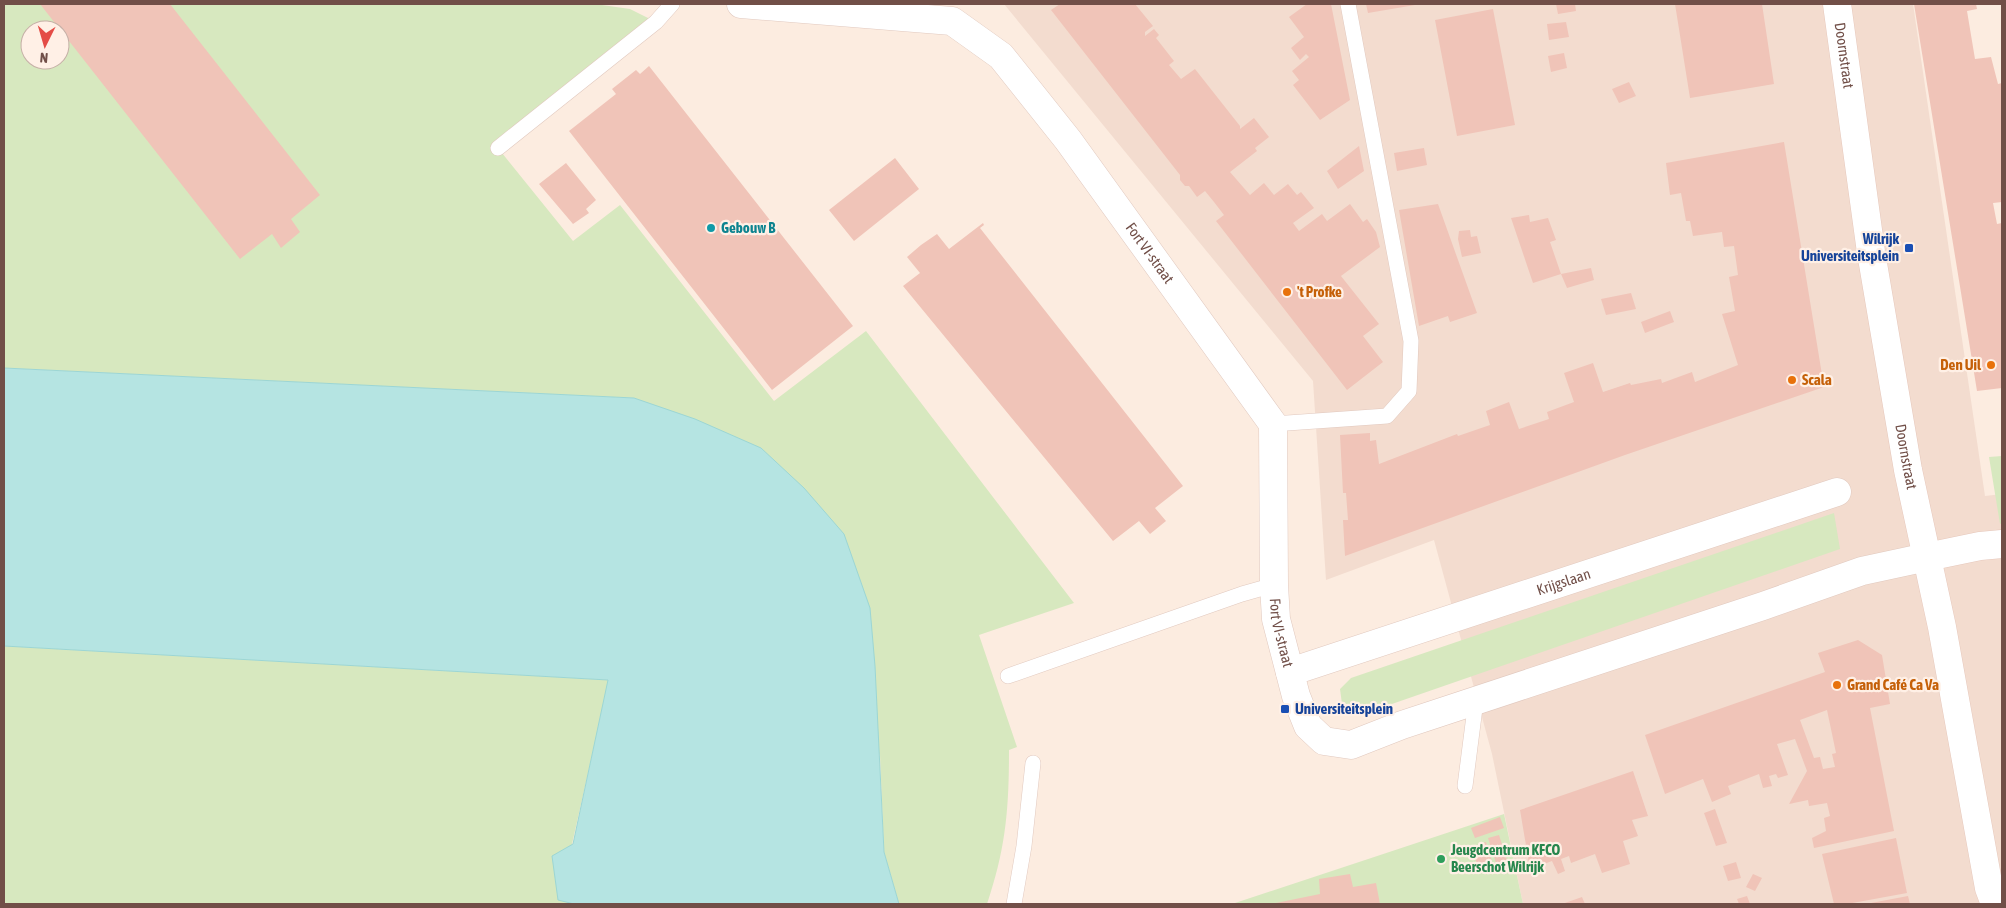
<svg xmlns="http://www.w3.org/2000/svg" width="2006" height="908" font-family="'Asap Condensed',sans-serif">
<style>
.residential{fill:#f3dccf}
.green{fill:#d7e8bf;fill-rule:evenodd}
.water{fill:#b5e4e2;stroke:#9cd6d4}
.building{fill:#f0c4b8;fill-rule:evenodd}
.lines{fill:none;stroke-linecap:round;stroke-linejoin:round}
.lane-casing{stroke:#e1c9bf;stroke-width:16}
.street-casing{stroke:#e1c9bf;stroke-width:29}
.secondary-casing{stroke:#e6c8bc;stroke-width:29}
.lane{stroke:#fff;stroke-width:15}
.street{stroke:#fff;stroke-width:28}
.secondary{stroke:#fff;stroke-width:28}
.culture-dot{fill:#0f9aa8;stroke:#fff0e6;stroke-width:2}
.transit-dot{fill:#1a4fb4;stroke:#fff0e6;stroke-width:2}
.food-dot{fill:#e8710a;stroke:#fff0e6;stroke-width:2}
.leisure-dot{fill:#2e9e5b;stroke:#fff0e6;stroke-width:2}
.labels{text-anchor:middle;stroke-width:4.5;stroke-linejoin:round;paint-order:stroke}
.street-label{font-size:15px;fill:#714f48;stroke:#fff0e6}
.culture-label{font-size:15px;font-weight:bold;fill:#0d838f;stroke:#fff0e6;text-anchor:start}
.transit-label{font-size:15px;font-weight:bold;fill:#164399;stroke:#fff0e6;text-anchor:end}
.food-label{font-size:15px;font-weight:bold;fill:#c56008;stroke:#fff0e6;text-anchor:start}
.leisure-label{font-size:15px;font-weight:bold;fill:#27864d;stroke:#fff0e6;text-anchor:start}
</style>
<rect width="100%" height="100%" fill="#fcece0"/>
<path class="residential" d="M 1004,4 L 1913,4 L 1985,496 L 2002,494 L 2002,904 L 1523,904 L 1492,754 L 1434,540 L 1326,580 L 1313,381 Z"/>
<path class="green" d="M 4,4 L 595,4 L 630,9 L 656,22 L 498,148 L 573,241 L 620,205 L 774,401 L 866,331 L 1074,603 L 979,635 L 1017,747 L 1009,750 C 1009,809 1006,848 987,904 L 899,904 L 884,852 L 880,755 L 634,398 L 4,368 ZM 30,30 L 60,30 L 60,60 L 30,60 Z
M 2002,456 L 2002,523 L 2000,524 L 1989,457 Z
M 1834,513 L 1840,549 L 1363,714 L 1349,713 L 1342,704 L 1340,689 L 1351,678 Z
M 4,646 L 609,680 L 572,844 L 574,904 L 4,904 Z
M 1504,814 L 1523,904 L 1232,904 Z"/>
<path class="water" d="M 4,368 L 634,398 L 695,419 L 761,448 L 804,488 L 844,534 L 870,608 L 875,666 L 884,852 L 899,904 L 574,904 L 558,900 L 552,856 L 573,844 L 608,680 L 4,646 Z"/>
<path class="building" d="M 40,4 L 170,4 L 320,195 L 291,219 L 300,232 L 281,248 L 272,234 L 240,259 Z
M 1060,4 L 1135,4 L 1153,26 L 1145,32 L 1145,36 L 1154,29 L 1159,35 L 1156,38 L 1174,61 L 1169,65 L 1181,79 L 1195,69 L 1240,126 L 1240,129 L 1254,118 L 1269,137 L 1255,148 L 1257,151 L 1230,172 L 1250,195 L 1264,183 L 1274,195 L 1288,184 L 1297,195 L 1301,192 L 1314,208 L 1293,223 L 1299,231 L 1322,214 L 1327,221 L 1350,204 L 1363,222 L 1367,219 L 1376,232 L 1380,247 L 1341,276 L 1379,324 L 1363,336 L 1383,362 L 1347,390 L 1216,221 L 1224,215 L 1214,202 L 1205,191 L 1197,197 L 1189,186 L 1185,186 L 1180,180 L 1180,175 L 1051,10 Z
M 1307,4 L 1331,4 L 1350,100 L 1320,120 L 1293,85 L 1299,80 L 1292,71 L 1309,57 L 1306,54 L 1300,60 L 1291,48 L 1304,37 L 1289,17 Z
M 1366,4 L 1415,4 L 1415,5 L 1368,13 Z
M 1556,4 L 1575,4 L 1576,11 L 1558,14 Z
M 1675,4 L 1762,4 L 1774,84 L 1690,98 Z
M 1914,4 L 1976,4 L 1977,9 L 1967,11 L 1975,59 L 1991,57 L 1998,84 L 2002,83 L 2002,202 L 1993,203 L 1997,224 L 2002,223 L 2002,388 L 1977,391 Z
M 1493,9 L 1515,125 L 1457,136 L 1435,20 Z
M 1566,22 L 1569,37 L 1549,40 L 1547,24 Z
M 1564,53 L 1567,68 L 1551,72 L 1548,56 Z
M 649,66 L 853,326 L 772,390 L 569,131 L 616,94 L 612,89 L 636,70 L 640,74 Z
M 1629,82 L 1636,96 L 1619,103 L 1612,89 Z
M 1784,142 L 1824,387 L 1625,455 L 1345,556 L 1343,520 L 1348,520 L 1346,493 L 1343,493 L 1340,435 L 1370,433 L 1370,441 L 1376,440 L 1379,464 L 1457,434 L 1458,436 L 1490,425 L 1486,411 L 1509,402 L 1519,429 L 1549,419 L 1547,412 L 1574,402 L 1564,373 L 1593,363 L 1603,392 L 1630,383 L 1631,385 L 1661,379 L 1662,383 L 1692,372 L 1695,382 L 1738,365 L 1722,314 L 1735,311 L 1729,277 L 1738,275 L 1734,246 L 1724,247 L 1722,232 L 1693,236 L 1690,221 L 1686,221 L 1681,193 L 1670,195 L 1666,163 Z
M 1359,146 L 1364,171 L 1338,189 L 1327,171 Z
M 1424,148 L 1427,165 L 1397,171 L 1394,153 Z
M 895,158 L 919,189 L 854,241 L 829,210 Z
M 566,163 L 596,200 L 586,209 L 589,213 L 573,224 L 539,184 Z
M 1438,204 L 1477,313 L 1450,322 L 1448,316 L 1419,326 L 1399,210 Z
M 1529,215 L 1530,222 L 1548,218 L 1556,240 L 1550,242 L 1561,274 L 1591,268 L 1594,280 L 1567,288 L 1561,274 L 1533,283 L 1511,218 Z
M 983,223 L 984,225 L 980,228 L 1183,486 L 1155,508 L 1166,521 L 1150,534 L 1139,521 L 1113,541 L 903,286 L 920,273 L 907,257 L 921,245 L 937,234 L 949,249 Z
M 1470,230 L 1471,237 L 1477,236 L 1481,253 L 1462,257 L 1458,239 L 1459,231 Z
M 1631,293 L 1636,309 L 1606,315 L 1601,299 Z
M 1670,311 L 1674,322 L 1645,333 L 1641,322 Z
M 1858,640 L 1882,655 L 1890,704 L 1870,708 L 1894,831 L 1814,848 L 1812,838 L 1826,831 L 1824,818 L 1830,816 L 1827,803 L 1809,806 L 1808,800 L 1789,804 L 1807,771 L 1795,739 L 1777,744 L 1788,775 L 1778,778 L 1776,774 L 1769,776 L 1772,786 L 1763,788 L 1759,774 L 1728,786 L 1731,794 L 1712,802 L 1703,779 L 1665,794 L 1645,735 L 1825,672 L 1818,653 ZM 1827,710 L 1836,753 L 1832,754 L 1835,767 L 1823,769 L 1820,757 L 1814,758 L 1800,720 Z
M 1633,771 L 1648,816 L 1632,820 L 1638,836 L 1623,841 L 1630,864 L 1602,873 L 1595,854 L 1571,863 L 1569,856 L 1561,859 L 1565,871 L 1558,874 L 1552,861 L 1530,869 L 1520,810 Z
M 1715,809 L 1727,843 L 1716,846 L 1704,813 Z
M 1500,817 L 1504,828 L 1475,838 L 1471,828 Z
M 1499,835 L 1508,863 L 1497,866 L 1488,838 Z
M 1896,838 L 1907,893 L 1847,904 L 1834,904 L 1822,854 Z
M 1486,842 L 1494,868 L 1480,873 L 1471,847 Z
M 1736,862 L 1741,878 L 1728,881 L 1723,866 Z
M 1350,874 L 1353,887 L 1376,883 L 1380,904 L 1271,904 L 1320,894 L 1319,879 Z
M 1753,874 L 1762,878 L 1755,891 L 1746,887 Z
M 1747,896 L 1750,904 L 1739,904 L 1737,899 Z
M 1908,896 L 1910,904 L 1871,904 L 1871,903 Z
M 1582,897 L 1585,904 L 1562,904 Z"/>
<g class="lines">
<g class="lane-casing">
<path id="lane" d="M 498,148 L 656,22 L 672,4
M 1273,424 L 1387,416 L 1409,391 L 1411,341 L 1348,4
M 1008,676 L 1242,594 L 1274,585
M 1465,786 L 1476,700
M 1014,904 L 1024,846 L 1033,763"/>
</g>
<g class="street-casing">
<g id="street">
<path id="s1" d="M 741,4 L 952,21 L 1001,56 L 1068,140 L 1273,424 L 1274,585 L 1276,619 L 1296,696 L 1308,726 L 1324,741 L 1351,745 L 1402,725 L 1763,606 L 1862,571 L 1927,557"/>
<path id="s2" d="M 1290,672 L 1837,492"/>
</g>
</g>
<g class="secondary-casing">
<g id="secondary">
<path id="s3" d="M 1837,4 L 1871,252 L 1908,470 L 1942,627 L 1989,888 L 1995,904"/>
<path d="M 1927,557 L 1980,546 L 2002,544"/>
</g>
</g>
<use href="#lane" class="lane"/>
<use href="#street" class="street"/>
<use href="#secondary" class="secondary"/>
</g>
<circle class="culture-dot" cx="711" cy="228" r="5"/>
<g class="transit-dot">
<rect x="1904" y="243" width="10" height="10" rx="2.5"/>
<rect x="1280" y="704" width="10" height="10" rx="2.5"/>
</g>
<g class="food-dot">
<circle cx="1287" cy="292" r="5"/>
<circle cx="1991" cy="365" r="5"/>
<circle cx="1792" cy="380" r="5"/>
<circle cx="1837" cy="685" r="5"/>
</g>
<circle class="leisure-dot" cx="1441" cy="859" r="5"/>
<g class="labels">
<g class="street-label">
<text dy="5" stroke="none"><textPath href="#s3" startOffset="52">Doornstraat</textPath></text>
<text dy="5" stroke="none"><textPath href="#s1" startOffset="519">Fort VI-straat</textPath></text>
<text dy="5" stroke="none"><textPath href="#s3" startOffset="458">Doornstraat</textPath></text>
<text dy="5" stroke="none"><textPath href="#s2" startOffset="288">Krijgslaan</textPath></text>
<text dy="5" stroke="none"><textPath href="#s1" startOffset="939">Fort VI-straat</textPath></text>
</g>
<g class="culture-label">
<text x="721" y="233">Gebouw B</text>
</g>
<g class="transit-label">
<text x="1899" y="244">Wilrijk<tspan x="1899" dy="17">Universiteitsplein</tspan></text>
<text x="1295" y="714" text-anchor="start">Universiteitsplein</text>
</g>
<g class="food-label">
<text x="1297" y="297">'t Profke</text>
<text x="1981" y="370" text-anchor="end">Den Uil</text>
<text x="1802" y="385">Scala</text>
<text x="1847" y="690">Grand Café Ca Va</text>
</g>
<g class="leisure-label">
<text x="1451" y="855">Jeugdcentrum KFCO<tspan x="1451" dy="17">Beerschot Wilrijk</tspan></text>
</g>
</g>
<rect width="2006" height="908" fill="none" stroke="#714f48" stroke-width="10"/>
<g transform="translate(45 45) rotate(185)"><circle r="24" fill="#fff0e6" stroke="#c6b0a7"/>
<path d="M0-4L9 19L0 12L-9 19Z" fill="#e44c46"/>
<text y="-8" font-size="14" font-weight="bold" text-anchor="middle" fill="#714f48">N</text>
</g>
</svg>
